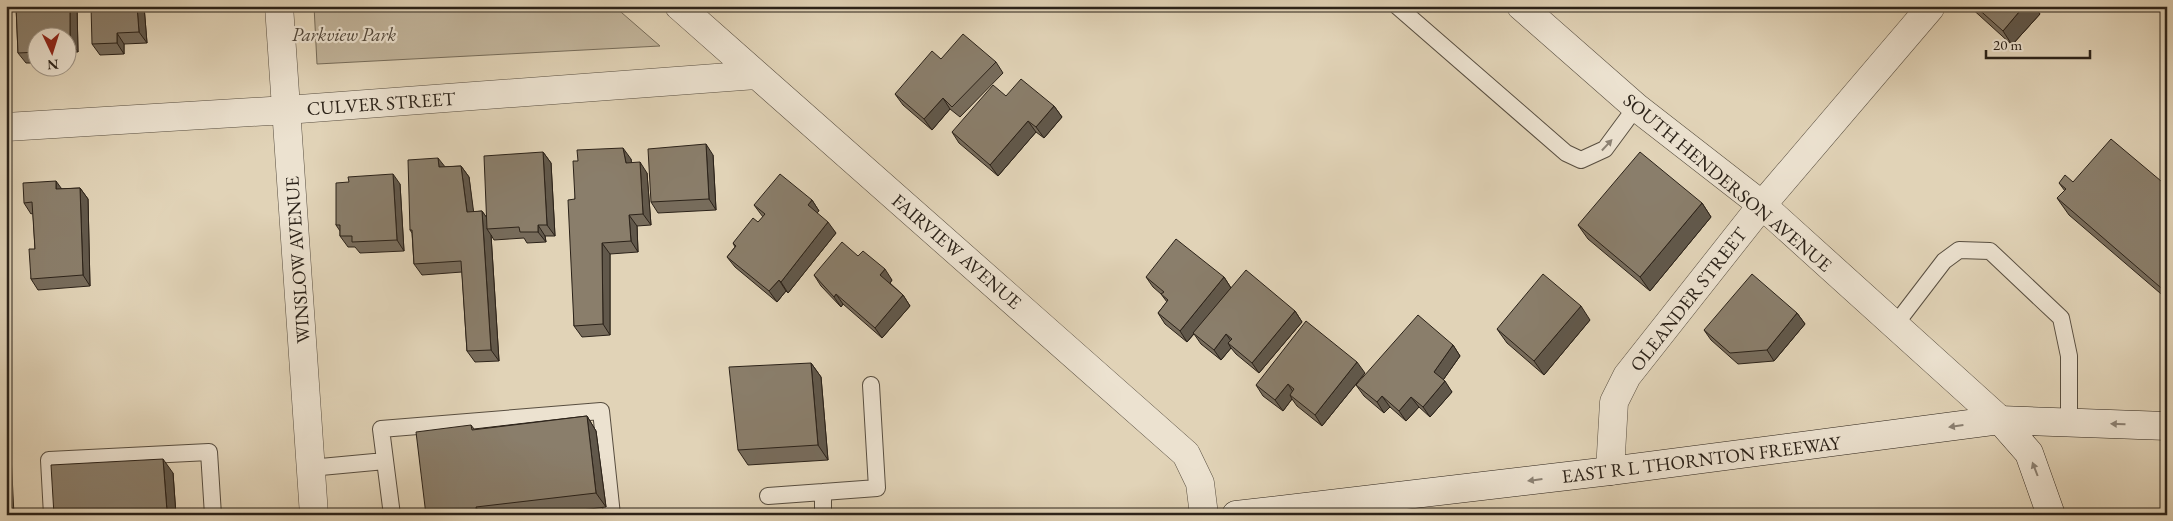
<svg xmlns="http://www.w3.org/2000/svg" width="2173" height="521" font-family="'EB Garamond',serif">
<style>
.green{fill:#c2b59c;stroke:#766c5a}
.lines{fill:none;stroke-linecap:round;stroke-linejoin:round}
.lane-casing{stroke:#584e40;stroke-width:18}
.street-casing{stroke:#584e40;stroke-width:29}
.secondary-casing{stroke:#2b2219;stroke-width:29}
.lane{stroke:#ece2d0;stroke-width:16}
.street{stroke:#ece2d0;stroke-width:28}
.secondary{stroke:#ece2d0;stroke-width:28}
.wall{fill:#776c5c;stroke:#2b2219}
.shaded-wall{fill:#61584b;stroke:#2b2219}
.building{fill:#8a7e6b;stroke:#2b2219}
.oneway{fill:#8c8274}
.labels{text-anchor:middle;stroke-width:4.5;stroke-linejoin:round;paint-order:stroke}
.park-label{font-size:19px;font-style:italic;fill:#51473a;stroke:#ece2d0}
.street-label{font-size:19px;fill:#2b2219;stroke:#ece2d0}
</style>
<rect width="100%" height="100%" fill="#e1d3b7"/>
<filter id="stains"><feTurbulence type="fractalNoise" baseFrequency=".004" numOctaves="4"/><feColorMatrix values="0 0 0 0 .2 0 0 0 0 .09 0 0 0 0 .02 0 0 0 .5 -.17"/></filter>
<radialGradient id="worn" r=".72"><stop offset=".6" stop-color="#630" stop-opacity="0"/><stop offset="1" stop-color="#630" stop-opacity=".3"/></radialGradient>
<path class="green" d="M 314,6 L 614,6 L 660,46 L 317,64 Z"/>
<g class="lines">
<g class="lane-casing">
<path id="lane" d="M 1397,6 L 1566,153 L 1581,160 L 1605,149 L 1636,107
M 1895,325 L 1944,261 L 1959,250 L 1990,251 L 2061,318 L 2069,356 L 2069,423
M 310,468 L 385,461
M 768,496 L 823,492
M 52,515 L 49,460 L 209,452 L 213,515
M 392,515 L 381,429 L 601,411 L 612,515
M 823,515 L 823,492 L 877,488 L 871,385"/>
</g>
<g class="street-casing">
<path id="street" d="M 279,6 L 314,515
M 679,6 L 1186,454 L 1200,483 L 1204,515
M 1521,6 L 1636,107 L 1762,205 L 2000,420
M 6,127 L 286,110 L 756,75
M 1610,471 L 1614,402 L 1627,376 L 1762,205 L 1930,8"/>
</g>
<g class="secondary-casing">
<path id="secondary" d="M 2000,420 L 2029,453 L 2051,515
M 1236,515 L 1610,471 L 2000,420 L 2167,426"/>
</g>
<use href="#lane" class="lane"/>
<use href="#street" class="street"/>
<use href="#secondary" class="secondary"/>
</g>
<path class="wall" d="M 16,6 L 77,6 L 78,52 L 68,52 L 68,38 L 38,38 L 38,63 L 26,63 L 18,53 Z
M 144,6 L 147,43 L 124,44 L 124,54 L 100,55 L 92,44 Z
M 1969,6 L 2034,6 L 2040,14 L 2012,45 Z
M 941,59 L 996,62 L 1003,73 L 960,117 L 950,109 L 932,130 L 903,105 L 895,94 Z
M 1006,96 L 1054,106 L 1062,117 L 1044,138 L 1036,132 L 998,176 L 959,143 L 952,132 Z
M 543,152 L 551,163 L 555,236 L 545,236 L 546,242 L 527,243 L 524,238 L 494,240 L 491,235 L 499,361 L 475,362 L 467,351 L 462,272 L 422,275 L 414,264 L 412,233 L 410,230 L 445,167 L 461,166 L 469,177 L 473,212 L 482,211 L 486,217 Z
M 713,155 L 716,210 L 658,213 L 651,202 Z
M 631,159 L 631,163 L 647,173 L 651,225 L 637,226 L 638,252 L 610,254 L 610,335 L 582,337 L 574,326 L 575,199 L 578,161 Z
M 349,182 L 400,184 L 404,251 L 360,253 L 355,247 L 348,247 L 340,236 L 340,231 L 336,225 Z
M 2073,182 L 2167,186 L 2167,299 L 2069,215 L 2057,198 L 2065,191 L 2059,183 Z
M 80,188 L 88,199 L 90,286 L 38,290 L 31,279 L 35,249 L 33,213 L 31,214 L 24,203 L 61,189 Z
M 812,200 L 819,211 L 817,213 L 836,233 L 788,293 L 786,291 L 777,302 L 735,267 L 727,257 L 735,247 L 733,243 L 758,222 L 763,217 L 754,205 Z
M 1702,203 L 1711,217 L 1650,291 L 1588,239 L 1578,225 Z
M 858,256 L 892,280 L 890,283 L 903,295 L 910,306 L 882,338 L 843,304 L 841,307 L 821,286 L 814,275 Z
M 1146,277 L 1224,277 L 1231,288 L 1295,311 L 1302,322 L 1259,373 L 1236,354 L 1231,348 L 1221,360 L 1201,344 L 1194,334 L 1187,342 L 1165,324 L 1158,313 L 1167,302 L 1161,294 L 1153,287 Z
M 1797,313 L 1805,324 L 1774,361 L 1738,364 L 1711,340 L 1704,330 Z
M 1590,320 L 1544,375 L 1507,343 L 1497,329 Z
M 1453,345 L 1460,356 L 1443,380 L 1452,392 L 1430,417 L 1419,407 L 1406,421 L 1390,407 L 1384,413 L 1364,396 L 1356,385 Z
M 811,363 L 821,377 L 828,460 L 748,465 L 738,450 Z
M 1365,373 L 1322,426 L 1297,406 L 1292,399 L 1283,411 L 1263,396 L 1256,385 Z
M 587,416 L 596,431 L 606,507 L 540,515 L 426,515 L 471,425 L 474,429 Z
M 173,473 L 176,515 L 54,515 Z"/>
<path class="shaded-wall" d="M 70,6 L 77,6 L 78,52 L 70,41 Z
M 137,6 L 144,6 L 147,43 L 139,32 Z
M 1042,6 L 1047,6 L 1044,10 Z
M 2024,6 L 2034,6 L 2040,14 L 2012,45 L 2003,31 Z
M 117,33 L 124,44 L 124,54 L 117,43 Z
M 943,98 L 950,109 L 932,130 L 924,119 Z
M 1054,106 L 1062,117 L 1044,138 L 1036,127 Z
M 1028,121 L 1036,132 L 998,176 L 990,165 Z
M 706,144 L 713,155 L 716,210 L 709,199 Z
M 623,148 L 631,159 L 633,174 L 626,163 Z
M 543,152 L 551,163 L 555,236 L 547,225 Z
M 438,158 L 446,168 L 439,167 Z
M 640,162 L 647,173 L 651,225 L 643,214 Z
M 461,166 L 469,177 L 475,222 L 467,212 Z
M 393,174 L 400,184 L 404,251 L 397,240 Z
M 56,181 L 64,192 L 56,189 Z
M 80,188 L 88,199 L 90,286 L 83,275 Z
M 812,200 L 819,211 L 815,215 L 808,205 Z
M 1702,203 L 1711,217 L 1650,291 L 1640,277 Z
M 482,211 L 490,222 L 487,229 L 491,235 L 499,361 L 491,350 Z
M 629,215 L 637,226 L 638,252 L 631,241 Z
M 828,222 L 836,233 L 788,293 L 781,282 Z
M 538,225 L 545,236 L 546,242 L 538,232 Z
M 602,243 L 610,254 L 610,335 L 603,324 Z
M 885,269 L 892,280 L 888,286 L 880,275 Z
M 1224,277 L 1231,288 L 1187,342 L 1180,331 Z
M 779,280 L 786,291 L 777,302 L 769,291 Z
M 836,294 L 843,304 L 841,307 L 834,297 Z
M 903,295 L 910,306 L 882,338 L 875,328 Z
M 1581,306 L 1590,320 L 1544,375 L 1534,361 Z
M 1295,311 L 1302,322 L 1259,373 L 1252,363 Z
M 1797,313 L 1805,324 L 1774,361 L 1767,350 Z
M 1226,334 L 1234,345 L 1228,343 L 1231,348 L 1221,360 L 1214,350 Z
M 1453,345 L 1460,356 L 1441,383 L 1434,372 Z
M 1357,362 L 1365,373 L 1322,426 L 1315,415 Z
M 811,363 L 821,377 L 828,460 L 818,445 Z
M 1445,381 L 1452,392 L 1430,417 L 1423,407 Z
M 1288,384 L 1295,395 L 1290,395 L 1292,399 L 1283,411 L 1275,400 Z
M 1382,396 L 1390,407 L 1384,413 L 1377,402 Z
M 1411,397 L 1419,407 L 1406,421 L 1399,411 Z
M 587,416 L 596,431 L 606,507 L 596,493 Z
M 6,429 L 10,434 L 14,515 L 6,515 Z
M 163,459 L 173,473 L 176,515 L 169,515 L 167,511 Z
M 476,507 L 481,515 L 478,515 L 476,513 Z"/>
<path class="building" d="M 16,6 L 70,6 L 70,41 L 68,41 L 68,38 L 38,38 L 38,52 L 18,53 Z
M 91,6 L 137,6 L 139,32 L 117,33 L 117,43 L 92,44 Z
M 1975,6 L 2024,6 L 2003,31 Z
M 963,34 L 996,62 L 952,107 L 943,98 L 924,119 L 895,94 L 932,51 L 941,59 Z
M 1021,79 L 1054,106 L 1036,127 L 1028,121 L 990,165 L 952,132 L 993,85 L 1006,96 Z
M 2111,139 L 2167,186 L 2167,293 L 2057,198 L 2066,189 L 2059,183 L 2065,175 L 2073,182 Z
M 706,144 L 709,199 L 651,202 L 648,149 Z
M 623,148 L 626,163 L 640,162 L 643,214 L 629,215 L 631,241 L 602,243 L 603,324 L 574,326 L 568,200 L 575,199 L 573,161 L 578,161 L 577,150 Z
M 543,152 L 547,225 L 538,225 L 538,232 L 520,232 L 519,227 L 487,229 L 484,156 Z
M 1640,152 L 1702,203 L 1640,277 L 1578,225 Z
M 438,158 L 439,167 L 461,166 L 467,212 L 482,211 L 491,350 L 467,351 L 461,261 L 414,264 L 412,230 L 410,230 L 408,160 Z
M 393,174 L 397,240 L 352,242 L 352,236 L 340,236 L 340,225 L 336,225 L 336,183 L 349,182 L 348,177 Z
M 780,174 L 812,200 L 808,205 L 828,222 L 781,282 L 779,280 L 769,291 L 727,257 L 736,246 L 733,243 L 753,218 L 758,222 L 765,214 L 754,205 Z
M 56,181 L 56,189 L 80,188 L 83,275 L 31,279 L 29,249 L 35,249 L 32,202 L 24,203 L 23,183 Z
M 1176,239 L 1224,277 L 1180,331 L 1158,313 L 1168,300 L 1161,294 L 1164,292 L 1146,277 Z
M 842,242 L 858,256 L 863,251 L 885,269 L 880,275 L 903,295 L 875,328 L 836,294 L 834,297 L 814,275 Z
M 1246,270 L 1295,311 L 1252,363 L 1228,343 L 1232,339 L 1226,334 L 1214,350 L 1193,333 Z
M 1543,274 L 1581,306 L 1534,361 L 1497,329 Z
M 1752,274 L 1797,313 L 1767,350 L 1730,353 L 1704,330 Z
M 1418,315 L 1453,345 L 1434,372 L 1445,381 L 1423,407 L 1411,397 L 1399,411 L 1382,396 L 1377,402 L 1356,385 Z
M 1306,321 L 1357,362 L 1315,415 L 1290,395 L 1294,389 L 1288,384 L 1275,400 L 1256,385 Z
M 811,363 L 818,445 L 738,450 L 729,367 Z
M 587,416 L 596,493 L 476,507 L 476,513 L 459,515 L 426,515 L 416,432 L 471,425 L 472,430 Z
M 163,459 L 167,511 L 108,515 L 54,515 L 51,465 Z"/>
<defs><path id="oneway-solid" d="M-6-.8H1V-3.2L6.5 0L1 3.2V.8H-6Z" transform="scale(1.25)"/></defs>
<g class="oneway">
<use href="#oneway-solid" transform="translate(1607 145) rotate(-47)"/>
<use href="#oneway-solid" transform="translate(2118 424) rotate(-178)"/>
<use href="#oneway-solid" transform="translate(1956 426) rotate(172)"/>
<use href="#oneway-solid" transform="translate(2035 469) rotate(-111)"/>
<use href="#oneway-solid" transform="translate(1535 480) rotate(173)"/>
</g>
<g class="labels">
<g class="park-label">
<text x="344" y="41">Parkview Park</text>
</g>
<g class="street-label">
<text transform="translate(381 103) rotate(-4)" y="7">CULVER STREET</text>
<text transform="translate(1728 182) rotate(40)" y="7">SOUTH HENDERSON AVENUE</text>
<text transform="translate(957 251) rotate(41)" y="7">FAIRVIEW AVENUE</text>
<text transform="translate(297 260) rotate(-94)" y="7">WINSLOW AVENUE</text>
<text transform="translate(1688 299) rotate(-52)" y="7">OLEANDER STREET</text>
<text transform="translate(1701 459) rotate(-7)" y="7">EAST R L THORNTON FREEWAY</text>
</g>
</g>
<rect width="2173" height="521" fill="none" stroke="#e1d3b7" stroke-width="25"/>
<rect x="8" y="8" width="2158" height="506" fill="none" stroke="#2b2219" stroke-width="2.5"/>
<rect x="12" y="12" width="2148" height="496" fill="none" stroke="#2b2219"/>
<g transform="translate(52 52) rotate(176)"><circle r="24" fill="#ece2d0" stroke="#9f9587"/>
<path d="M0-4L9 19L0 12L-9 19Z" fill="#8f2418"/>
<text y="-8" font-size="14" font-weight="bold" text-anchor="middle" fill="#2b2219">N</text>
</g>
<path d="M1986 50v8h104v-8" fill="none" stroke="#2b2219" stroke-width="2.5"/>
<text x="1993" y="50" font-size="15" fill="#2b2219" stroke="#ece2d0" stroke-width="4" paint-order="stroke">20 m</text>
<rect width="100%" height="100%" filter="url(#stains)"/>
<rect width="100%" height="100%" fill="url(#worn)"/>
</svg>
